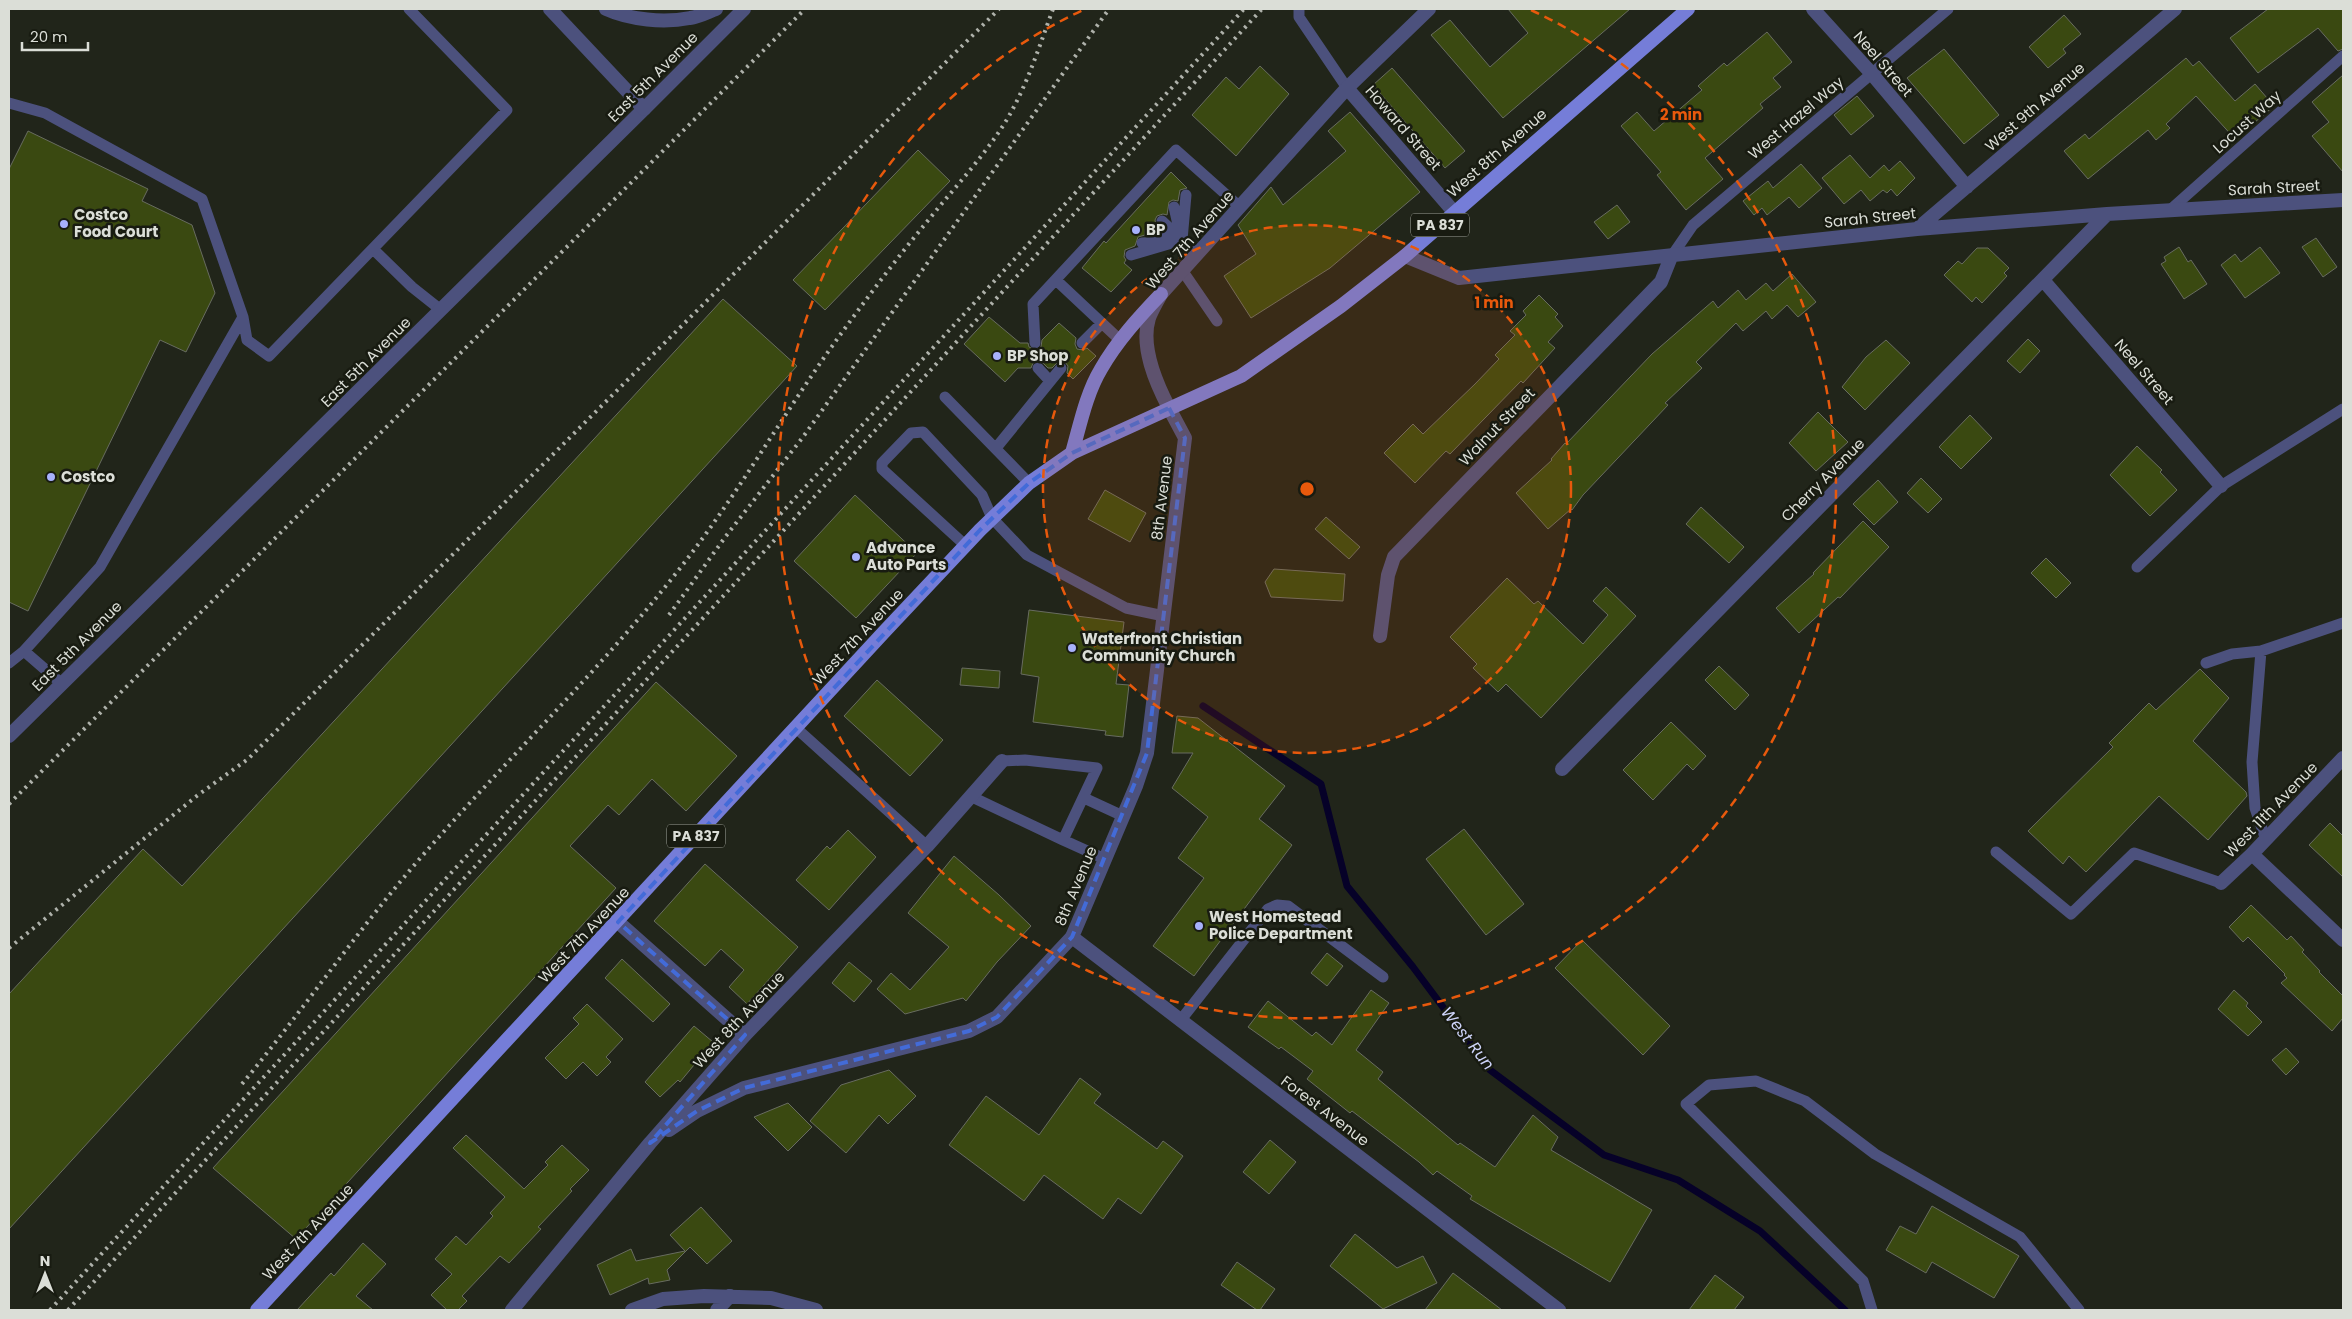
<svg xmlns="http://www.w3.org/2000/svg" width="2352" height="1319" font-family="Poppins,sans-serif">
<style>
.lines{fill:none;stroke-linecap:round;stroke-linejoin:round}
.stream{stroke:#060128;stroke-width:7}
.building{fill:#3a4911;stroke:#686c60}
.service{stroke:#4c517d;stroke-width:11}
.minor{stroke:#4c517d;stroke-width:14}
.tertiary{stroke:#4c517d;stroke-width:14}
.primary{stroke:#757dd8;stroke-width:14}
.rail{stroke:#afb2ab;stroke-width:4;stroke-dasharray:2.5 5;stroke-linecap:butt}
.marked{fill:none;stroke:#436bd8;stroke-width:4;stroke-dasharray:10 6;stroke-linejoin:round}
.ring{fill:none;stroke:#e8590c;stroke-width:2.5;stroke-dasharray:9 6}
.poi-dot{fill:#a7b1fc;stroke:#181b11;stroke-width:2}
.labels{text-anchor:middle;stroke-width:5;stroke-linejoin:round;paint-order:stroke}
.shield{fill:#181b11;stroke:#a0a49c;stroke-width:1}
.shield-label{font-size:14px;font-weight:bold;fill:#dbded7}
.street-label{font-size:15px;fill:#dbded7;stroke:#181b11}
.poi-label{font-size:15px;font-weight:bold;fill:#dbded7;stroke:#181b11;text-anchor:start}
.water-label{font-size:16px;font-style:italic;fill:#cdd3f8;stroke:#181b11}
.centre{fill:#e8590c;stroke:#181b11;stroke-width:2.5}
.ring-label{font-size:15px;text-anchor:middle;font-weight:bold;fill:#e8590c;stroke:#181b11;stroke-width:5;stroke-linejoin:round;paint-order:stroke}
</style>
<rect width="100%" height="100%" fill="#21251a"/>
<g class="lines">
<path class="stream" d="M 1203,706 L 1321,784 L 1347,886 L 1413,967 L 1490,1070 L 1604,1155 L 1678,1180 L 1760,1231 L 1845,1310"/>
</g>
<path class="building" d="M 1508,9 L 1630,9 L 1503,118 L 1431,35 L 1450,20 L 1490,67 L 1528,33 Z
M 2268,9 L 2343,9 L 2343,49 L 2338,51 L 2318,28 L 2258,73 L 2230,38 Z
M 2064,15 L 2081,34 L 2063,49 L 2066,53 L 2048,68 L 2029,47 Z
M 1767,32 L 1792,62 L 1773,78 L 1781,87 L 1760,104 L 1763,108 L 1705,158 L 1723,179 L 1686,210 L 1657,175 L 1661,172 L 1621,126 L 1637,112 L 1654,131 L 1702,90 L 1698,86 L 1724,63 L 1727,66 Z
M 1944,49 L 1999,115 L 1964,144 L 1907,78 Z
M 2186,58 L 2193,66 L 2199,61 L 2235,101 L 2255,84 L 2274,106 L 2235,139 L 2196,96 L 2166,124 L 2170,128 L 2156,140 L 2148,130 L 2088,179 L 2064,151 L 2085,134 L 2089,139 Z
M 1260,66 L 1289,94 L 1236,156 L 1192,115 L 1226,77 L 1239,89 Z
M 1392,68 L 1465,151 L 1445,168 L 1373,85 Z
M 2343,75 L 2343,172 L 2312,136 L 2329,122 L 2312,102 Z
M 1857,96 L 1874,116 L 1851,135 L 1834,115 Z
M 1350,112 L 1420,192 L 1330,268 L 1251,318 L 1224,276 L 1256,254 L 1238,225 L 1271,187 L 1283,205 L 1346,151 L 1328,131 Z
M 28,131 L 148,189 L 142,201 L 192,225 L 215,293 L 186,352 L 160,340 L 28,611 L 9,602 L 9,169 Z
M 918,150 L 950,181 L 825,310 L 793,280 Z
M 1850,155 L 1870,178 L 1884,165 L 1889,171 L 1900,161 L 1915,178 L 1897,196 L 1891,189 L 1887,193 L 1883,190 L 1870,201 L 1861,190 L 1844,204 L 1822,178 Z
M 1801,164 L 1822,188 L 1799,208 L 1789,197 L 1767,215 L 1762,208 L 1754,215 L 1743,201 L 1768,181 L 1773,188 Z
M 1171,172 L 1187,188 L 1180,190 L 1178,201 L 1173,200 L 1169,202 L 1167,215 L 1163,214 L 1157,216 L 1155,220 L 1156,225 L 1147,226 L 1145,230 L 1145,235 L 1138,237 L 1135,246 L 1125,250 L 1124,257 L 1126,260 L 1124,263 L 1132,270 L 1111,292 L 1082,268 L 1104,241 L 1106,243 Z
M 1617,205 L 1630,222 L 1608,239 L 1594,222 Z
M 2316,238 L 2337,267 L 2323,277 L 2302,247 Z
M 2179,247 L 2188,262 L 2191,260 L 2207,284 L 2184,299 L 2161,264 L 2166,261 L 2164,257 Z
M 2260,247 L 2280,273 L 2245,298 L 2221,265 L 2235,254 L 2241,262 Z
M 1977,248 L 1988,248 L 2009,268 L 2004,273 L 2007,276 L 1982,303 L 1976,297 L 1972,302 L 1944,275 L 1958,261 L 1962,264 Z
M 1792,274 L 1816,302 L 1798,317 L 1787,305 L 1772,319 L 1766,311 L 1743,331 L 1736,323 L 1696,362 L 1702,368 L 1665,403 L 1668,405 L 1583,495 L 1572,510 L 1571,509 L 1548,529 L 1516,493 L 1552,460 L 1551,459 L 1565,443 L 1566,444 L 1652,354 L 1713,301 L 1718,308 L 1738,290 L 1746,300 L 1766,283 L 1773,291 Z
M 1539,295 L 1558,314 L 1555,317 L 1563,326 L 1548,342 L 1555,348 L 1523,383 L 1521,381 L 1450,454 L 1446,451 L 1415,483 L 1384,453 L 1413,424 L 1423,434 L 1475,384 L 1499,359 L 1495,355 L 1515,335 L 1510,331 L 1526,315 L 1523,311 Z
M 723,299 L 797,366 L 9,1229 L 9,994 L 143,849 L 182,886 Z
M 989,317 L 1020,343 L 1028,343 L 1029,347 L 1035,350 L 1041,347 L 1042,340 L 1059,323 L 1076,338 L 1075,344 L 1077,349 L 1083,350 L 1087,348 L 1096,356 L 1073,379 L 1067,373 L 1068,366 L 1065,362 L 1059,361 L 1052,368 L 1048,368 L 1043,363 L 1037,361 L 1033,363 L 1031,368 L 1018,368 L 1005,382 L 964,344 Z
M 2028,339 L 2040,351 L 2020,373 L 2007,361 Z
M 1886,340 L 1910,363 L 1865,410 L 1842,387 L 1866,357 Z
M 1818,412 L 1848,442 L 1816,471 L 1789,443 Z
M 1970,415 L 1992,438 L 1961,469 L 1939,447 Z
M 2137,446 L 2162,470 L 2160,472 L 2177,490 L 2150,516 L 2110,475 Z
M 1921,478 L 1942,499 L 1928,513 L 1907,493 Z
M 1878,480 L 1898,502 L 1874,525 L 1853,504 Z
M 1105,490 L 1146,513 L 1130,542 L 1088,519 Z
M 855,495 L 917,553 L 856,618 L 794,561 Z
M 1701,507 L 1744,547 L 1729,563 L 1686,524 Z
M 1326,517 L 1360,547 L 1349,559 L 1315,529 Z
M 1863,521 L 1889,547 L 1840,598 L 1838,597 L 1799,633 L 1776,608 L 1814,574 L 1813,573 Z
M 2046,558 L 2071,583 L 2056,598 L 2031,573 Z
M 1274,569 L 1345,574 L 1343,601 L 1271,597 L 1265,582 Z
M 1507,578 L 1534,604 L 1538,601 L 1583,644 L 1608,615 L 1593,601 L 1606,587 L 1636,616 L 1541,718 L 1506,684 L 1498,692 L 1473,668 L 1477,664 L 1450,637 Z
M 1029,610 L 1124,622 L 1116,684 L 1129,685 L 1123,737 L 1105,735 L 1106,731 L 1033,722 L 1039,677 L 1021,674 Z
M 1719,666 L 1749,695 L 1735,710 L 1705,680 Z
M 962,668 L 1000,671 L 999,688 L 960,685 Z
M 2200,669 L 2229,698 L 2193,741 L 2246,792 L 2247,796 L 2208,840 L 2159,796 L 2086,872 L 2069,856 L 2063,864 L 2028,831 L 2113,747 L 2109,743 L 2149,703 L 2156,710 Z
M 877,680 L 943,740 L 910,776 L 844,716 Z
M 656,682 L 737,756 L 686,811 L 652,779 L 619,815 L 608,805 L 570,846 L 616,888 L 296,1239 L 213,1168 Z
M 1177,716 L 1198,718 L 1285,786 L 1259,819 L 1292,845 L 1194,976 L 1153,946 L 1204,878 L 1178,858 L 1208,817 L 1172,788 L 1193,753 L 1172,753 Z
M 1671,722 L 1706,756 L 1693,770 L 1687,764 L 1653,800 L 1623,770 Z
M 2330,823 L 2343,836 L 2343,877 L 2309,845 Z
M 1464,829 L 1524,904 L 1486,935 L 1426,859 Z
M 848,830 L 876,857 L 829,910 L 796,880 L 827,846 L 830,849 Z
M 954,856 L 999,895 L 1031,926 L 997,962 L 966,1001 L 963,998 L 905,1014 L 877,989 L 891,973 L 910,990 L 949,947 L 908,913 Z
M 705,864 L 798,947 L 747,1004 L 729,987 L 744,970 L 721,949 L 705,966 L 654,921 Z
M 2251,905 L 2287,940 L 2291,936 L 2304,950 L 2302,952 L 2320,971 L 2319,972 L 2343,996 L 2343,1018 L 2332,1031 L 2281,983 L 2287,978 L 2284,975 L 2285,974 L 2248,937 L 2243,942 L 2229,927 Z
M 1582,940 L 1670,1026 L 1643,1055 L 1555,968 Z
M 1327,953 L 1343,966 L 1327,986 L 1311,973 Z
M 622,959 L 670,1004 L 653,1022 L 605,978 Z
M 849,962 L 872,981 L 854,1002 L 832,983 Z
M 1371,990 L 1389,1003 L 1356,1050 L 1383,1072 L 1378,1079 L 1458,1145 L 1460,1143 L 1495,1167 L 1533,1115 L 1558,1137 L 1551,1150 L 1652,1210 L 1610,1282 L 1470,1199 L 1472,1196 L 1437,1171 L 1433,1175 L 1419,1162 L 1352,1111 L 1350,1113 L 1307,1079 L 1313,1071 L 1281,1047 L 1279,1049 L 1248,1027 L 1268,1001 L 1312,1036 L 1316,1032 L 1332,1045 Z
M 2234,990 L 2248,1003 L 2246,1006 L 2262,1022 L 2248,1036 L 2218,1009 Z
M 587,1004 L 623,1039 L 606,1057 L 611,1062 L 597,1076 L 583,1062 L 566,1079 L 545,1058 L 579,1024 L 573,1018 Z
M 694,1026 L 713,1042 L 680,1082 L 678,1080 L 660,1097 L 645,1082 Z
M 2286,1048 L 2299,1062 L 2286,1075 L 2272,1060 Z
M 889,1070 L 916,1096 L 888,1124 L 879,1115 L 846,1153 L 810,1121 L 841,1085 Z
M 1080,1078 L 1101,1094 L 1094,1103 L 1157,1149 L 1163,1141 L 1183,1156 L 1141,1214 L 1118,1198 L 1103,1219 L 1044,1175 L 1024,1201 L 949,1145 L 986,1096 L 1039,1135 Z
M 788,1103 L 812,1127 L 788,1151 L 754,1117 Z
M 466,1135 L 524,1189 L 548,1165 L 545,1162 L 562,1145 L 589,1170 L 570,1189 L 572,1191 L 538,1227 L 541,1229 L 509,1263 L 500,1256 L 462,1296 L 467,1301 L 458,1310 L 447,1310 L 431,1295 L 452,1274 L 435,1259 L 456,1236 L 466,1245 L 493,1216 L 490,1213 L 505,1197 L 453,1148 Z
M 1270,1140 L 1296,1162 L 1269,1194 L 1243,1172 Z
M 1932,1206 L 2019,1256 L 1994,1298 L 1932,1262 L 1926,1273 L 1886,1250 L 1900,1226 L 1916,1234 Z
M 701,1207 L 732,1241 L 707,1264 L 690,1247 L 667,1270 L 670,1280 L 649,1284 L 648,1278 L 610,1295 L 597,1265 L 631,1249 L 636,1261 L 685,1251 L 670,1235 Z
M 1355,1234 L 1397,1268 L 1423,1256 L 1437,1283 L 1383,1309 L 1330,1266 Z
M 363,1243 L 386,1264 L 356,1296 L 373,1310 L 297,1310 L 331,1273 L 334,1276 Z
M 1237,1262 L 1275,1289 L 1260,1310 L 1257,1310 L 1221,1285 Z
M 1453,1273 L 1502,1310 L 1425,1310 Z
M 1715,1275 L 1744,1297 L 1734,1310 L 1689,1310 Z"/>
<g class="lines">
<path class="service" d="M 1299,9 L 1299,17 L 1347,88
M 9,103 L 45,113 L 202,199 L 243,317 L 247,340 L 269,356 L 507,110 L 409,9
M 1174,207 L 1179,229
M 2170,210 L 2343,56
M 1162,221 L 1197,254
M 1152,232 L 1173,238
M 1182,240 L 1186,195
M 1142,243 L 1160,242
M 373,249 L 412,287 L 441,310
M 1131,255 L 1182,240
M 1671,257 L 1693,225 L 1948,9
M 1182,270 L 1217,321
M 1056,280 L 1121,341
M 1035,343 L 1033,304 L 1176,150 L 1240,207
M 1082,343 L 1102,323
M 1038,368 L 1049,380
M 945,397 L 1029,483
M 996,448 L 1061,368
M 965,545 L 882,469 L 882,463 L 911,433 L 923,432 L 982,495 L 992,518 L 1027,555 L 1126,608 L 1164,616
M 2137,567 L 2221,486 L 2343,409
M 9,663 L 24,651
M 2206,663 L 2232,654 L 2261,651
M 62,684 L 24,651 L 100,567 L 243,317
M 796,728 L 927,846
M 1002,761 L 1025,760 L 1097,768 L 1063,840 L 1105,859
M 970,796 L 1063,840
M 1084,798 L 1123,816
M 2266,840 L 2255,808 L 2252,762 L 2261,651 L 2343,623
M 1996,852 L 2071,914 L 2134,853 L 2221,883
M 1180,1021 L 1268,909 L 1277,905 L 1288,906 L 1383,977
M 1872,1310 L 1863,1281 L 1686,1104 L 1709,1085 L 1756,1081 L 1805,1101 L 1875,1154 L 2020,1237 L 2079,1310"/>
<path class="minor" d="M 1813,9 L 1872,74 L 1967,187
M 1347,88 L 1454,212
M 1917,229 L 2175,9
M 1405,256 L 1459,278 L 1917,229 L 2107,214 L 2343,200
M 2043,280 L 2221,486
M 1169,408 C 1156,383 1140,347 1149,318 C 1152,310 1157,302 1161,294 L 1347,88 L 1429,9
M 1380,636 L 1388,575 L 1394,557 L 1661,282 L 1671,257
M 9,736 L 644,109
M 1562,769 L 2107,214
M 2252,854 L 2343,940
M 2221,883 L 2252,854 L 2343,758
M 618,922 L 745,1035
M 669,1130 L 697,1111 L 744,1088 L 969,1031 L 997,1017 L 1072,937
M 512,1310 L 650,1143 L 745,1035 L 927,846 L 1002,761
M 632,1310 L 663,1299 L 704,1296 L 771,1298 L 816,1310
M 717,1310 L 730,1296"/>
<path class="tertiary" d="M 550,9 L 644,109 L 744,9
M 606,9 C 630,20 664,23 690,18 C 699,17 708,12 716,9
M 1169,408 L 1185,438 L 1147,753 L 1136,786 L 1072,937 L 1559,1310"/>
<path class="primary" d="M 1072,453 C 1080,425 1086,394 1101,369 C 1117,341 1139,317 1161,294
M 257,1310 L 884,632 L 980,530 L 1029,483 L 1072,453 L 1241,376 L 1341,306 L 1405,256 L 1688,9"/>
<path class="rail" d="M 669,615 L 726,536 L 803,437 L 1109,9
M 9,804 L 805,9
M 9,948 L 198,795 L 248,759 L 999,9
M 242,1084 C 304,1009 359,928 423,855 C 513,752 612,659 694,550 C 747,479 791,402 843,331 C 870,294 897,258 926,223 C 953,189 983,158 1006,121 C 1027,86 1039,47 1053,9
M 50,1310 L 1244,9
M 68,1310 L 1262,9"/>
</g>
<path class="marked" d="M 1169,408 L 1185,438 L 1147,753 L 1072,937 L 997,1017 L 969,1031 L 744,1088 L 697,1111 L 650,1143 L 745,1035 L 618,922 L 980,530 L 1029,483 L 1072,453 Z"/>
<circle cx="1307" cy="489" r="264" fill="#e8590c" fill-opacity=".12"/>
<g class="ring">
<circle cx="1307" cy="489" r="264"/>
<path d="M1531 10A529 529 0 1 1 1083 10"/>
</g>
<g class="poi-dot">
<circle cx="64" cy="224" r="5"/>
<circle cx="1136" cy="230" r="5"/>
<circle cx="997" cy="356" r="5"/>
<circle cx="51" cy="477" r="5"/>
<circle cx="856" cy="557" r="5"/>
<circle cx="1072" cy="648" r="5"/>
<circle cx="1199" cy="926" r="5"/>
</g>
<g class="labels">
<g class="shield">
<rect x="1411" y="213.5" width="58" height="23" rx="4"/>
<rect x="667" y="824.5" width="58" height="23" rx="4"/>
</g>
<g class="shield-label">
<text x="1440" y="230">PA 837</text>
<text x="696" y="841">PA 837</text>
</g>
<g class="street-label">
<text transform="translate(1883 64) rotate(49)" y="5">Neel Street</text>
<text transform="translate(653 77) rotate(-45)" y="5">East 5th Avenue</text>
<text transform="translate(2035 107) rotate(-41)" y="5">West 9th Avenue</text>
<text transform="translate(1796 118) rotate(-40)" y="5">West Hazel Way</text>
<text transform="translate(2247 122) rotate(-42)" y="5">Locust Way</text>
<text transform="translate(1403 128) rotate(49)" y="5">Howard Street</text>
<text transform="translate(1497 153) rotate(-41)" y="5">West 8th Avenue</text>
<text transform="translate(2274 188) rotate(-3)" y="5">Sarah Street</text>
<text transform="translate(1870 218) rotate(-6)" y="5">Sarah Street</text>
<text transform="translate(1190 240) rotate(-49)" y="5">West 7th Avenue</text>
<text transform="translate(366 362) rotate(-45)" y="5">East 5th Avenue</text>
<text transform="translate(2144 372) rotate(49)" y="5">Neel Street</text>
<text transform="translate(1497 427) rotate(-46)" y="5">Walnut Street</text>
<text transform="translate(1823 480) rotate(-45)" y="5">Cherry Avenue</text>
<text transform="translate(1162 498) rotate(-83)" y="5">8th Avenue</text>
<text transform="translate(858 637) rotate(-47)" y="5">West 7th Avenue</text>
<text transform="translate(77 646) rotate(-45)" y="5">East 5th Avenue</text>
<text transform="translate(2271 810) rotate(-46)" y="5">West 11th Avenue</text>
<text transform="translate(1076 886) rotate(-67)" y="5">8th Avenue</text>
<text transform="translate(584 935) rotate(-47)" y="5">West 7th Avenue</text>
<text transform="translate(739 1020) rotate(-47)" y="5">West 8th Avenue</text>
<text transform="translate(1325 1111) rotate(37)" y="5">Forest Avenue</text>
<text transform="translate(308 1232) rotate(-47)" y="5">West 7th Avenue</text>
</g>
<g class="poi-label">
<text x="74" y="220">Costco<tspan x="74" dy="17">Food Court</tspan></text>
<text x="1146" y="235">BP</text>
<text x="1007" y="361">BP Shop</text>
<text x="61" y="482">Costco</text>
<text x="866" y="553">Advance<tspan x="866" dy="17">Auto Parts</tspan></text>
<text x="1082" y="644">Waterfront Christian<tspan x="1082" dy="17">Community Church</tspan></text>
<text x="1209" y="922">West Homestead<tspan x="1209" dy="17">Police Department</tspan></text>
</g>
<g class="water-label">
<text transform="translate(1468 1038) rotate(52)" y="6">West Run</text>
</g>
</g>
<circle cx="1307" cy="489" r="8" class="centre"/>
<g class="ring-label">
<text x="1681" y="120">2 min</text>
<text x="1494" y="308">1 min</text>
</g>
<rect width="2352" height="1319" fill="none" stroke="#dbded7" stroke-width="20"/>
<g transform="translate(45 1274)" stroke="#181b11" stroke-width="4" paint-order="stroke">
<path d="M0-4L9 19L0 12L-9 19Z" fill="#dbded7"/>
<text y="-8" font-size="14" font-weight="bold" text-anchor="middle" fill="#dbded7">N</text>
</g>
<path d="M22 42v8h66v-8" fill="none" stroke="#dbded7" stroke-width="2.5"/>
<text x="30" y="42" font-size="15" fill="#dbded7" stroke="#181b11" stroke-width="4" paint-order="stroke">20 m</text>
</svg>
